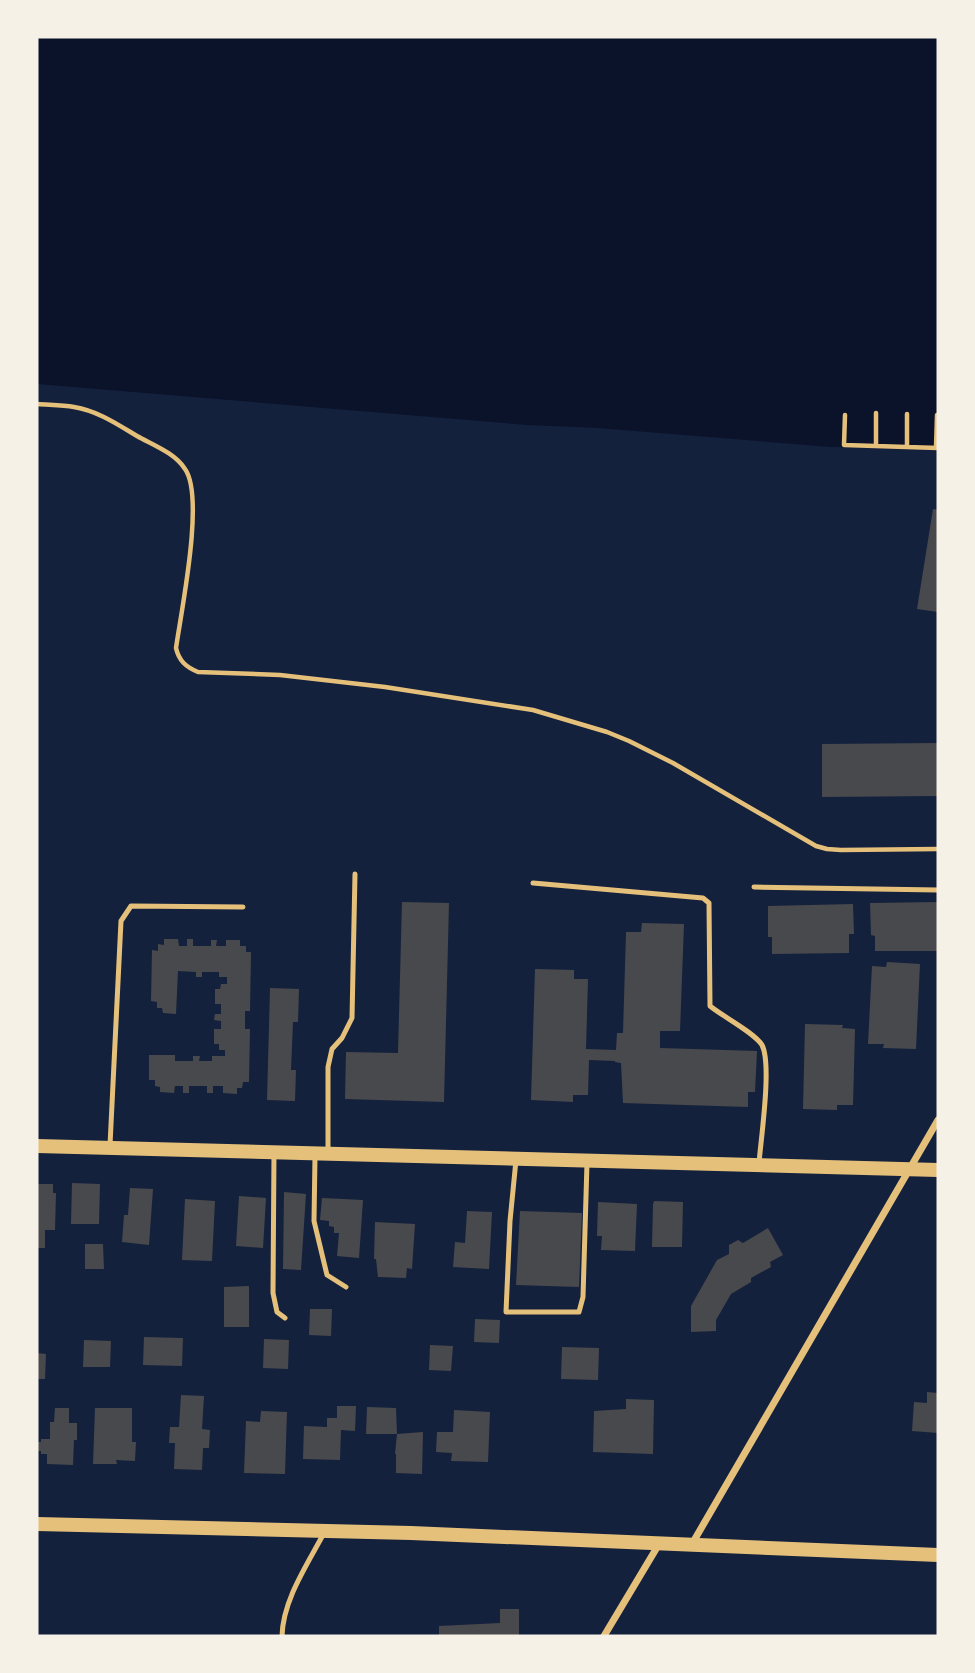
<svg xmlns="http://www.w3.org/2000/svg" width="975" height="1673" font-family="'Source Sans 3',sans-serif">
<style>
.water{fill:#0b132b}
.building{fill:#48494c}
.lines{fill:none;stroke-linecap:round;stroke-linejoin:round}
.path{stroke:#e5c07b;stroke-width:4.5}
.service{stroke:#e5c07b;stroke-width:5}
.minor{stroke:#e5c07b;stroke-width:7}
.secondary{stroke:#e5c07b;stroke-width:14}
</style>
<rect width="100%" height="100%" fill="#14213d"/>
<path class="water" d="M 37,37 L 938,37 L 938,449 L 830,447 L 597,428 L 527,425 L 37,384 Z"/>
<path class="building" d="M 933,509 L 938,510 L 938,612 L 917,609 Z
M 938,743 L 938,796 L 822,797 L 822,744 Z
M 402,902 L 449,903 L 444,1102 L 345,1099 L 346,1052 L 398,1053 Z
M 938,902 L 938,951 L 875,951 L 875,936 L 871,935 L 870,903 Z
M 853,904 L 854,934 L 849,934 L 849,953 L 772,954 L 772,937 L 768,937 L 768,906 Z
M 642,923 L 684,924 L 680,1031 L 660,1031 L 660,1048 L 757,1051 L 755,1092 L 748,1092 L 748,1107 L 623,1103 L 621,1063 L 615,1062 L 615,1061 L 589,1060 L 588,1095 L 573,1095 L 573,1102 L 531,1100 L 535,969 L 574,970 L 574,979 L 588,979 L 586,1049 L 616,1050 L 617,1033 L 623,1033 L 626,932 L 641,932 Z
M 164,939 L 178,939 L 179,946 L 187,946 L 187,939 L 193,939 L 193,946 L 211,946 L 211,940 L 217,940 L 216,946 L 226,946 L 226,940 L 240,940 L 240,946 L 246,946 L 246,952 L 251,952 L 250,1011 L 245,1011 L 245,1029 L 250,1029 L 249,1082 L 243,1082 L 242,1088 L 237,1088 L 237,1094 L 223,1093 L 223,1086 L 213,1086 L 213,1093 L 207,1093 L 207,1086 L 189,1086 L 189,1093 L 183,1093 L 183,1086 L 175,1086 L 174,1093 L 160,1092 L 160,1087 L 155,1086 L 155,1080 L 149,1080 L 149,1055 L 175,1055 L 175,1061 L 193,1061 L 193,1056 L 200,1056 L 199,1061 L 212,1061 L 212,1056 L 225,1056 L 225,1050 L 219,1050 L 219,1044 L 214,1044 L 214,1029 L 221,1029 L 221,1021 L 214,1020 L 215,1014 L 221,1014 L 221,1004 L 215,1004 L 215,989 L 220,989 L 221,984 L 227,984 L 227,977 L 219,977 L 219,972 L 202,972 L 202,977 L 196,977 L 196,972 L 178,971 L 176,1014 L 163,1013 L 162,1008 L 157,1008 L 157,1002 L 151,1001 L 152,950 L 158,951 L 158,944 L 164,945 Z
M 887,962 L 920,964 L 916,1049 L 883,1048 L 884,1044 L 868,1044 L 872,966 L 886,967 Z
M 270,988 L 299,989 L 298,1022 L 293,1022 L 291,1070 L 296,1070 L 295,1101 L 267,1100 Z
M 805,1024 L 843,1025 L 842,1028 L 855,1029 L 853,1105 L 837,1105 L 837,1110 L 803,1109 Z
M 72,1183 L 100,1184 L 99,1224 L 71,1224 Z
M 37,1184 L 53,1184 L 53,1193 L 56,1193 L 55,1230 L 45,1230 L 45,1248 L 37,1248 Z
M 130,1188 L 153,1189 L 149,1245 L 122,1242 L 124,1215 L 128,1215 Z
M 284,1192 L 306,1194 L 301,1270 L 283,1269 Z
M 239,1196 L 266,1198 L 263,1248 L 236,1246 Z
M 322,1198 L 363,1200 L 359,1258 L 337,1256 L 339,1233 L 334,1233 L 334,1227 L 329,1226 L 329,1221 L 320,1220 Z
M 185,1199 L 215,1201 L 212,1261 L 182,1260 Z
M 654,1201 L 683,1202 L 682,1247 L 652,1247 L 653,1204 Z
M 598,1202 L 637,1204 L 635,1251 L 601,1250 L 602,1236 L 597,1236 Z
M 467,1211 L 492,1212 L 489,1269 L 453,1267 L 455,1242 L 465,1243 Z
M 520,1211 L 582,1213 L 579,1287 L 516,1285 Z
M 375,1222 L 415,1224 L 412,1269 L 407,1268 L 406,1278 L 378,1277 L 376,1259 L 374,1259 Z
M 768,1228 L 783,1255 L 770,1262 L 771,1267 L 751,1278 L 751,1282 L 731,1294 L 716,1320 L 716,1331 L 691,1332 L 691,1306 L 717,1260 L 729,1254 L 729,1245 L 738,1240 L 743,1243 Z
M 85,1244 L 103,1244 L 104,1269 L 85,1269 Z
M 249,1286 L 249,1327 L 224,1327 L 224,1287 Z
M 310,1309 L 332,1309 L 331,1336 L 309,1335 Z
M 475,1319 L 500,1320 L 499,1343 L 474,1342 Z
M 144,1337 L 183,1338 L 182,1366 L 143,1365 Z
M 264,1339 L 289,1340 L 288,1369 L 263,1368 Z
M 84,1340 L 111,1341 L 110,1367 L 83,1367 Z
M 430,1345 L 453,1346 L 451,1371 L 429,1370 Z
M 562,1347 L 599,1348 L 598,1380 L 561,1379 Z
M 37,1353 L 46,1354 L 45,1379 L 37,1379 Z
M 927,1392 L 938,1393 L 938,1433 L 912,1431 L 914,1402 L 927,1403 Z
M 181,1395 L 204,1396 L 202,1429 L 210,1430 L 209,1448 L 203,1448 L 202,1470 L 174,1469 L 175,1443 L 169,1443 L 170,1427 L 179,1427 Z
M 626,1399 L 654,1400 L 653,1454 L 593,1452 L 594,1411 L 626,1409 Z
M 337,1406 L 356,1406 L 355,1431 L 341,1430 L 340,1460 L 303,1459 L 304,1426 L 327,1427 L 327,1418 L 337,1418 Z
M 367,1407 L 396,1408 L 397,1434 L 423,1432 L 422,1474 L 396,1473 L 396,1454 L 395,1454 L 397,1434 L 366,1434 Z
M 55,1408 L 69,1408 L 69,1423 L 77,1423 L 77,1440 L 74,1440 L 73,1465 L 47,1464 L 47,1454 L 41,1454 L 41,1451 L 38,1451 L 38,1442 L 41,1442 L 41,1439 L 50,1439 L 50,1422 L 54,1422 Z
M 95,1408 L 132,1408 L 132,1442 L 136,1442 L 135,1461 L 116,1460 L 117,1464 L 93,1464 Z
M 454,1410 L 490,1412 L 488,1462 L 451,1461 L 452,1453 L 436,1452 L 437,1432 L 453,1432 Z
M 261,1411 L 287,1412 L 285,1474 L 244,1473 L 246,1421 L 260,1422 Z
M 500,1609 L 519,1609 L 519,1635 L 512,1636 L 439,1636 L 439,1626 L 500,1623 Z"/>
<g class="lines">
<path class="path" d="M 37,404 C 49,405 62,405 74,407 C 98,411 117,424 137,436 C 153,445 175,453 185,469 C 205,497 181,612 176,648 C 179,661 186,667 198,672 L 280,675 L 385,687 L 533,710 L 607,732 L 629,741 L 673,763 L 816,846 L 827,849 L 841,850 L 938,849
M 845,415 L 844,445 L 938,448
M 876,446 L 876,413
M 907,447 L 907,414
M 936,448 L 937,415"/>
<path class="service" d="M 533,883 L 703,898 L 709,903 L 710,1006 C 722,1016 755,1033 762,1045 C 772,1064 761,1138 759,1163
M 754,887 L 938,890
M 110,1145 L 121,921 L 131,906 L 243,907
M 328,1152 L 328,1067 L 332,1049 L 342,1038 L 352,1018 L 355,874
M 274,1153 L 273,1293 L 277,1312 L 285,1318
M 315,1156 L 314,1221 L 327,1275 L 346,1287
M 516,1160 L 510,1221 L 506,1312 L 579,1312 L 583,1297 L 587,1163
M 282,1636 C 283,1600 307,1565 324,1533"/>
<path class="minor" d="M 692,1544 L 938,1120
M 604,1636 L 659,1544"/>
<path class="secondary" d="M 37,1146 L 938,1170
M 37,1524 L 411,1533 L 938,1555"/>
</g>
<rect width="975" height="1673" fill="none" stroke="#f6f1e7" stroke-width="77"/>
</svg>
